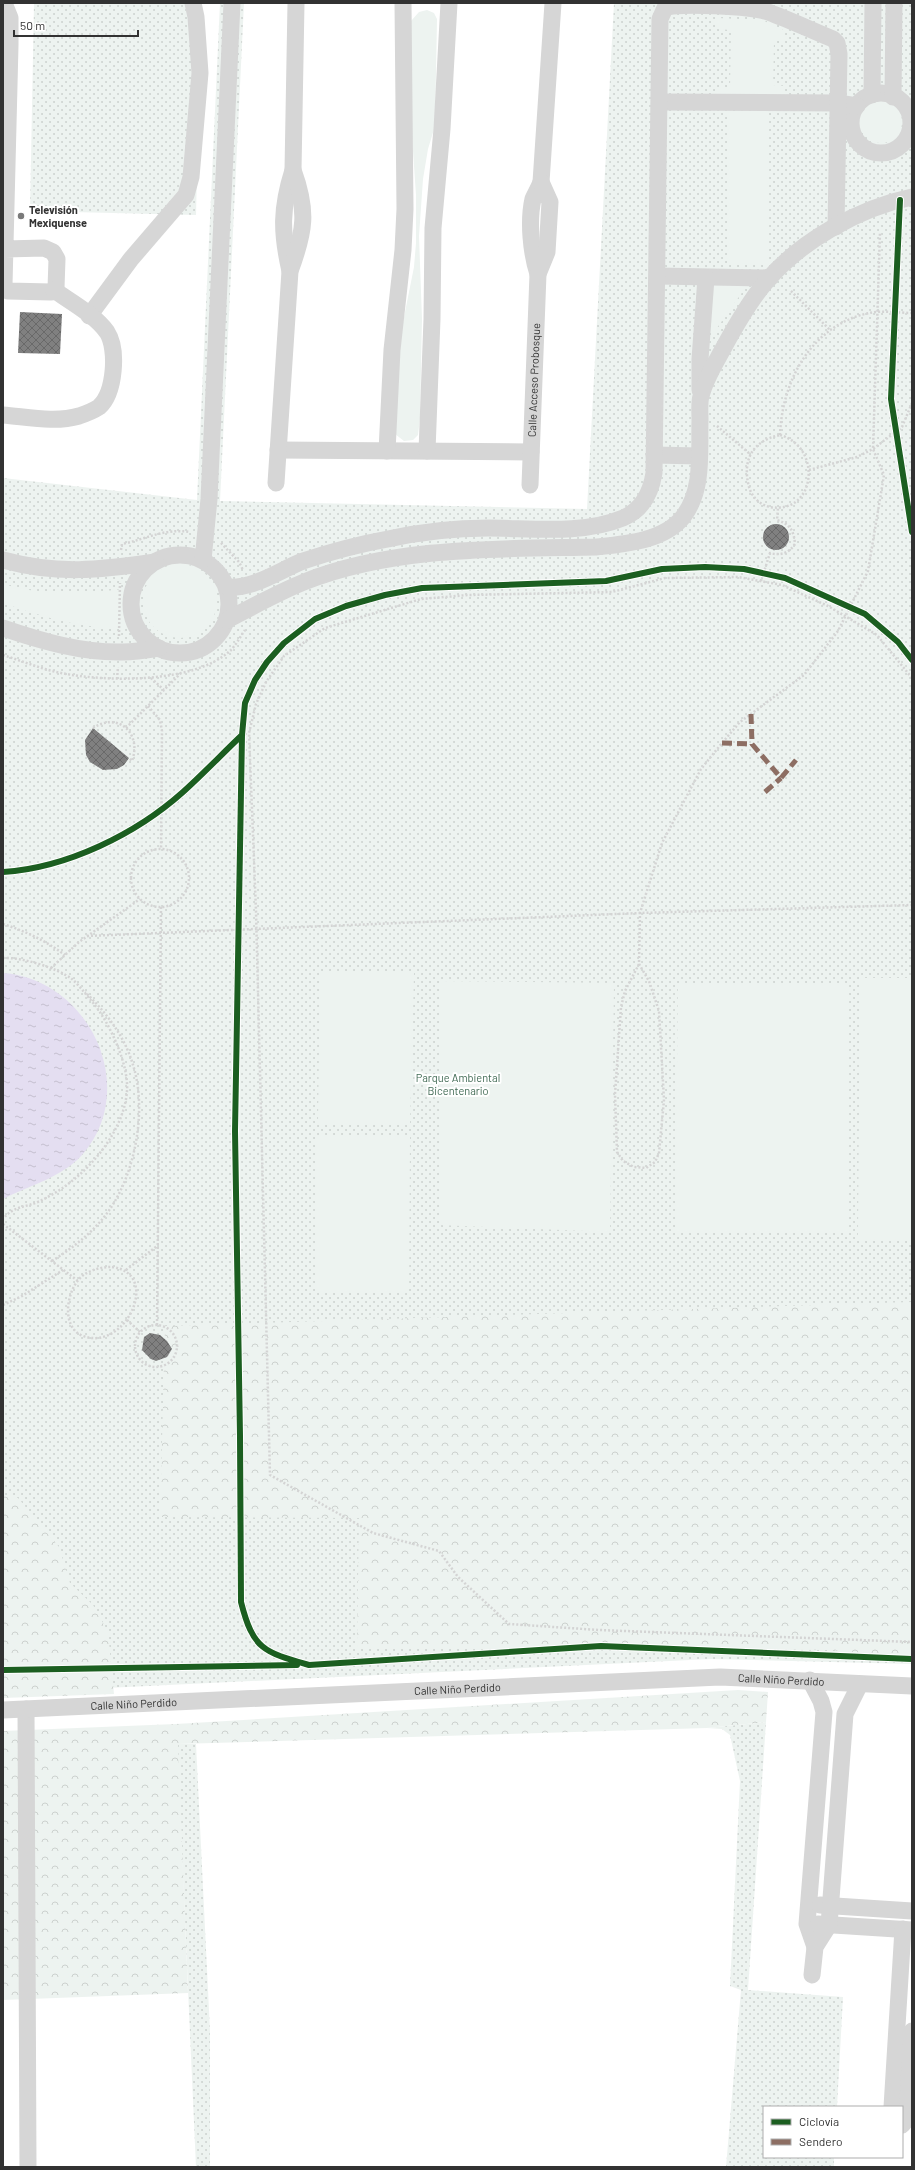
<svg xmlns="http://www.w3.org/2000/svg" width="915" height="2170" font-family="Barlow,sans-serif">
<defs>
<pattern id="grass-dots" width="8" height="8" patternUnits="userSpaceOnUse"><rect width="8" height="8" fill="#edf3f0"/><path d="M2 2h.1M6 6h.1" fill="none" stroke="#ccd1ce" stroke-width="1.8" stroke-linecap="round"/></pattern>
<pattern id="forest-crowns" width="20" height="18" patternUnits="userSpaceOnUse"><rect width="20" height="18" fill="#edf3f0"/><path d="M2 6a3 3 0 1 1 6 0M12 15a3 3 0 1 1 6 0" fill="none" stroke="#ccd1ce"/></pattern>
<pattern id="water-ripples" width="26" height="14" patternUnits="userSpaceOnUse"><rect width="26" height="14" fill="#e4def1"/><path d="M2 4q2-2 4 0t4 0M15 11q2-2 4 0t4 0" fill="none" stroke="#c4bfcf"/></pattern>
<pattern id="building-cross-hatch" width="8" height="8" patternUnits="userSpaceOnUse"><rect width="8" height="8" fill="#808080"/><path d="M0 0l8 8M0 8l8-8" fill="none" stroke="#696969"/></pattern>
</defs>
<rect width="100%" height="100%" fill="#fff"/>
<path fill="url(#grass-dots)" d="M34,3H201L196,215L30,211Z
M220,3H244L220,501L587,509L614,3H912V1664L711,1659L3,1693V478L197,500Z
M766,1722L748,1990L843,1997L837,2107H764V2157H834V2167H726L741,1990L730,1986L740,1781L730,1735L722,1729L707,1728Z
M177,1744H196L210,2031V2167H196Z"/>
<path fill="url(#forest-crowns)" d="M912,1302V1657L830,1650L357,1648L359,1518L160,1517L165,1326Z
M3,1496L18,1498L59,1547L70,1583L93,1605L108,1632L114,1694L3,1698Z
M738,1690L768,1692L766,1722L707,1728L178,1744L188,1993L3,2000V1731L176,1724Z"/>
<path fill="#edf3f0" d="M427,10L434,13L437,19L435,126L428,149L423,179L419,236L422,319L420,418L418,435L413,440L404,441L395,434L400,337L414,267L416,243V195L411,122V21L419,12Z
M717,18L762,20L784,30L786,40H774L773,85L785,86V94L782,96L717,94V88L730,89L731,30L717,29Z
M860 122a21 21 0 1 1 42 0a21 21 0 1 1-42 0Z
M729,111H768L767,264L727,263Z
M713,284H748L712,335Z
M143 601a37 37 0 1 1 74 0a37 37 0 1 1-74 0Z
M3,584C43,596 83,594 124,589C122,604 124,614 129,628C86,630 43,617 3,603Z
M320,972H414L410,1125L318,1124Z
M860,978H912V1240L858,1239Z
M439,981L614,983L610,1232L439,1225Z
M678,983L847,985L849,1232H675Z
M410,1136L409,1293L315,1292L316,1137Z"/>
<path fill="url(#water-ripples)" d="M3,973C89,979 141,1088 82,1155C61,1178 30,1185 3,1199Z"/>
<path fill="url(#building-cross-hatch)" d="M20,312L62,314L60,354L18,353Z
M763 537a13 13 0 1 1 26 0a13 13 0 1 1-26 0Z
M93,728L129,758L124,765L117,769L103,770L90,762L86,755L85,740Z
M150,1333L160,1335L167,1341L172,1349L167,1357L156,1361L151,1359L142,1350L144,1337Z"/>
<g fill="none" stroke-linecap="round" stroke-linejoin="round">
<path stroke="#d4d4d4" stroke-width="2.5" stroke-dasharray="2 2" stroke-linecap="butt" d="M791,291L830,330
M717,426L750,454
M780,435C823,447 816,515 770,507C760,505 752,497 749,487C742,460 752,441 780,435Z
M780,435C782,380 812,325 869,313C882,310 899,313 912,313
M809,470L857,457L873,449L902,427L912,403
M221,543L239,562L243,570
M121,550L122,544C147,539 164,528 190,532
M761,581L770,553C781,556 789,553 795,544C794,531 790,524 777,520L778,508
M119,636L120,583
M3,655C22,661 41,669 61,673C106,682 195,684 231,650C236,645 240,637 245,630
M151,678L164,690
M912,678L877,635L828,606L782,585L738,577L665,578L612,592L468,595L421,599L325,628L284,656L266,682L256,704L249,733L256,911L270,1475L373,1533L439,1551L458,1577L509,1624L599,1630L912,1642
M117,679L118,667
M148,706L160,720L162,731L161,848
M93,728C119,711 142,734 132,761L129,758
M126,728L181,673
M131 878a29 29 0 1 1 58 0a29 29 0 1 1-58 0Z
M912,866V877
M3,924C25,931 46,941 65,955
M87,936L640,913L912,905
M3,958C22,957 57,968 72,979C80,986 87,996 94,1004C110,1024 129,1065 127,1091C124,1129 94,1166 64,1187C57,1192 48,1197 40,1201C26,1208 14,1205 3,1219
M639,964L649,981L659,1011L664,1100L659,1153L655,1162L646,1168L634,1167L623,1161L617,1152L615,1094L621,1007L625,991L639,964L640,913L662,843L701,769L722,743L740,722L804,675L838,631L868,571L884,475L873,449L880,233
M51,968L79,942L140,899
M3,1224L78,1281
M52,1261C74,1247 95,1231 110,1209C136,1171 147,1108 133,1065C125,1037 106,1012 85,992
M112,1267C162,1273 126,1352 83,1336C59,1327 67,1285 85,1274C93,1269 103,1267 112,1267Z
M126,1270L157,1246
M3,1305L22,1296L63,1270
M127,1320L140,1332
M157,1325L161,907
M135 1346a21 21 0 1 1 42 0a21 21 0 1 1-42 0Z"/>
<g stroke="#d6d6d6" stroke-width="17">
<path d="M4,3L10,18V45L4,285L8,291L51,292L56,288L57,259L53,252L44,248L5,249"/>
<circle cx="881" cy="123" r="30"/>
<path d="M872,95L873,3"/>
<path d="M893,97L894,3"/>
<path d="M660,102L838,103L857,106"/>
<path d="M290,271C281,232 281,208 293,170L296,3"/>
<path d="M538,274C531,253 528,221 533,199C535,194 539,188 541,182L553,3"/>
<path d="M658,276L770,278"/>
<path d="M89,316L131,259L186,195L191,177L200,73L196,17L193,3"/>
<path d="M700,390V359L706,278"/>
<path d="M3,415C28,417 55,423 79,416C85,414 93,411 99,407C115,393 118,349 107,332C95,315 71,302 54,290"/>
<path d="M278,450L531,452"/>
<path d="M387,451L392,350L403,250L405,209L403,3"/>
<path d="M427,451L432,319L433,228L442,129L449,3"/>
<path d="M654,455L699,456"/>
<path d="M276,483L290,271C305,231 308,211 293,170"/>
<path id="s1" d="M530,485L538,274L547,252L550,202L541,182"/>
<circle cx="180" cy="604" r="49"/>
<path d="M3,560C58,575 100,570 155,562"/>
<path d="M203,560L209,499L232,3"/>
<path d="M227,587C254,589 278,571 303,561C330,552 360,544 388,539C420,532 455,528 488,528C531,528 582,535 623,518C642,510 651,492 654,473L660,19L665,8C676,2 754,7 768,12C790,20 811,30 833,39L837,43L839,54L836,227"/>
<path d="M227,620C252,607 277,593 304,582C394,546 501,549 596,547C625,544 664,541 683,517C704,490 699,452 700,420C700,413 699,403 701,396C705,379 716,362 724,347C736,325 749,302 765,283C800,241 859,208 912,197"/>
<path d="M3,628C41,641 82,653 123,652C135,652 147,650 159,648"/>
<path d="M810,1680L821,1701L824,1712L807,1924L815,1947"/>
<path d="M26,1709L28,2167"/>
<path id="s2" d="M3,1710L720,1677L912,1686"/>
<path d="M820,1905L912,1911"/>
<path d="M818,1924L912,1930"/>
<path d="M812,1975L815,1947L829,1925L845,1714L860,1684"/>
<path d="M892,2107L903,1929"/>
<path d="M902,2125L907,2119L912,2031"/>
</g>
<path stroke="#8d6e63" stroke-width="5" stroke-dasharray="10 5" stroke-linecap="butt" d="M751,714L752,744L781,778L796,760
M722,743L752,744
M765,792L781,778"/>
<defs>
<path id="cycleway" d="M900,200L891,399L912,532
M912,660L898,642L865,614L785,578L744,569L705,567L662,569L606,581L422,588L385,595L346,606L315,619L284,643L267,662L255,680L245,703L242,735L235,1131L240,1436L241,1602C253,1649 263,1652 309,1665L601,1646L912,1659
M3,872C67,868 136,834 183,792C203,774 222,754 242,735
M3,1670L297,1665"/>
</defs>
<use href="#cycleway" stroke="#fff" stroke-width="8"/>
<use href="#cycleway" stroke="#1b5e20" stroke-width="6"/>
</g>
<circle fill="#7a7a7a" stroke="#fff" stroke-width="1.5" cx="21" cy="216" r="4"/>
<g text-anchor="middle" stroke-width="4" stroke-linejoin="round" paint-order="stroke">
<g font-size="11" font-weight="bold" fill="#323232" stroke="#fff" text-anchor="start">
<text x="29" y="214">Televisión<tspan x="29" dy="13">Mexiquense</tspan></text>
</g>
<g font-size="11" fill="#323232" stroke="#fff">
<text dy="4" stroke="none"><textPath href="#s1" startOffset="105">Calle Acceso Probosque</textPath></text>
<text dy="4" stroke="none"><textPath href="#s2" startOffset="779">Calle Niño Perdido</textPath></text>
<text dy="4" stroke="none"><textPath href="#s2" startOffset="455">Calle Niño Perdido</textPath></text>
<text dy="4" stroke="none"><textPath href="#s2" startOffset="131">Calle Niño Perdido</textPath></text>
</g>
<g font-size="11" fill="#426b55" stroke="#fff">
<text x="458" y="1082">Parque Ambiental<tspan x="458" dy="13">Bicentenario</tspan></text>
</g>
</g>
<rect width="915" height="2170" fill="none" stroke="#323232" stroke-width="8"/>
<rect x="763" y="2106" width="140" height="52" fill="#ffffff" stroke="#adadad"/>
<rect x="771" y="2119" width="20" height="6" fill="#1b5e20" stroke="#adadad"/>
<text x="799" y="2126" font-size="12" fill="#323232">Ciclovía</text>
<rect x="771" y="2139" width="20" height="6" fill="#8d6e63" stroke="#adadad"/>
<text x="799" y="2146" font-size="12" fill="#323232">Sendero</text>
<path d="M14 30v6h124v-6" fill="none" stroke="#323232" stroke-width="2"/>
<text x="20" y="30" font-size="12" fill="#323232" stroke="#ffffff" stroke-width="3" paint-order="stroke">50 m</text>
</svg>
